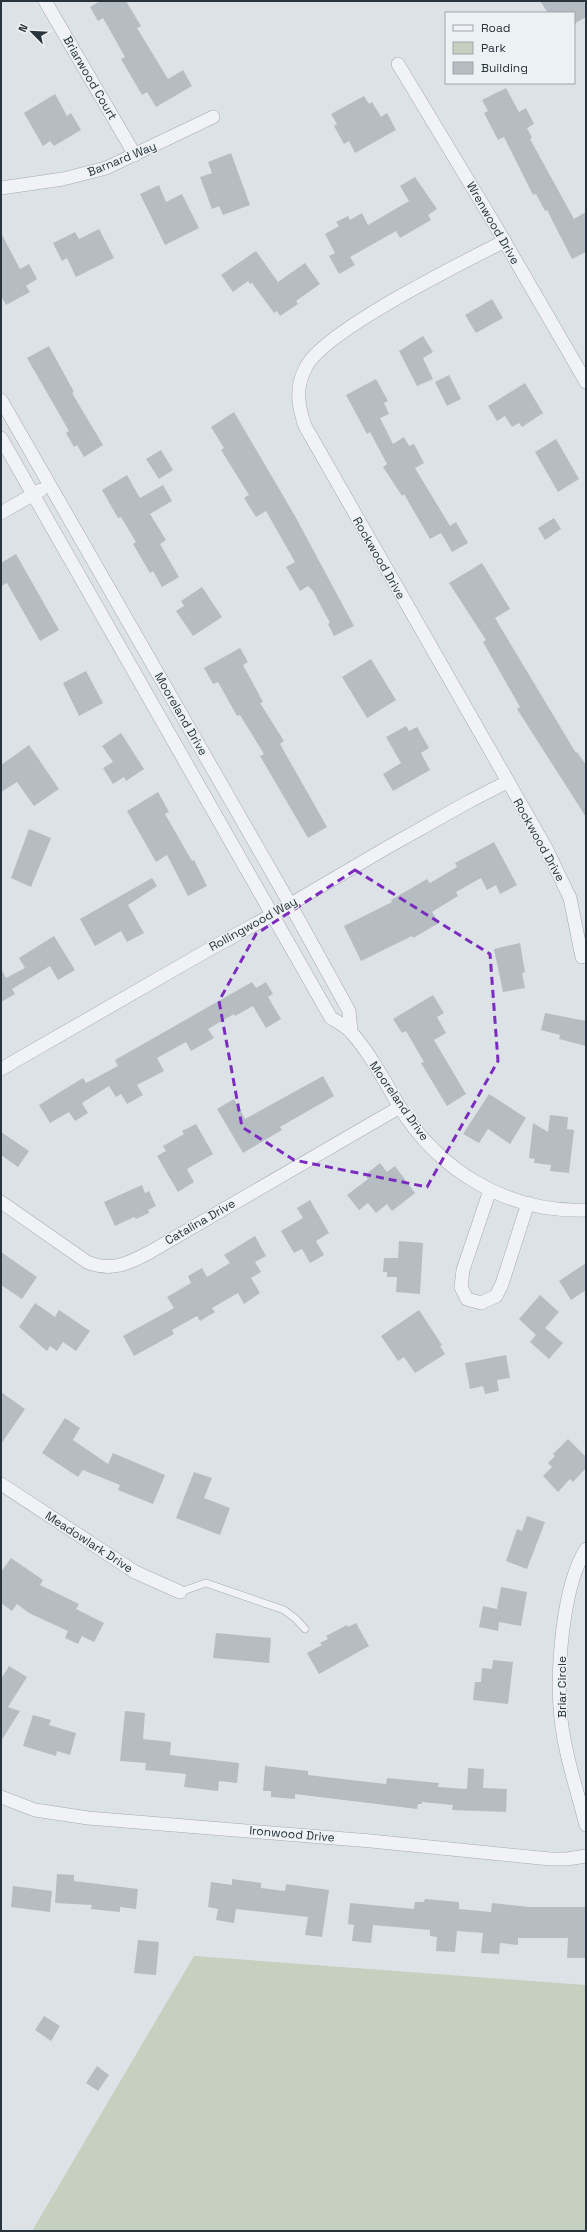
<svg xmlns="http://www.w3.org/2000/svg" width="587" height="2232" font-family="'Space Grotesk',sans-serif">
<rect width="100%" height="100%" fill="#dde2e6"/>
<path fill="#c6d0bf" d="M194,1956L586,1985V2231H32Z"/>
<path fill="#b5bdc3" d="M100,1H126L141,26L137,28L168,79L183,70L192,86L156,107L147,92L142,95L121,59L125,57L103,18L98,21L90,7Z
M540,1H583L586,5V17L574,24V13H548Z
M506,88L519,112L526,108L534,124L527,128L532,138L530,139L574,219L586,212V252L572,259L547,210L545,211L536,194L533,195L504,137L498,140L484,113L488,111L482,100Z
M55,94L67,116L71,113L81,130L54,146L50,141L43,146L24,113Z
M364,96L369,104L372,102L381,117L387,113L396,130L355,153L349,141L344,144L334,126L337,124L331,114Z
M231,153L250,205L223,215L219,206L212,209L200,177L212,173L208,162Z
M415,177L437,209L428,215L431,220L400,238L396,231L350,257L355,265L339,274L329,256L335,253L325,234L339,226L336,222L348,216L350,220L362,213L368,225L409,201L400,186Z
M159,185L166,202L182,194L199,228L165,245L140,194Z
M99,229L114,258L76,277L67,258L62,261L53,243L75,232L79,239Z
M1,233L20,269L29,264L37,279L26,286L30,292L6,305L1,296Z
M256,251L278,282L305,263L320,284L296,301L298,304L280,316L277,311L274,313L252,283L250,284L248,281L233,292L221,275Z
M492,299L503,318L476,333L465,315Z
M423,336L433,352L423,358L433,379L417,386L399,351Z
M49,346L74,392L72,393L103,445L84,457L77,445L74,447L66,433L69,431L27,358Z
M449,375L461,399L447,406L435,382Z
M376,379L388,401L384,403L389,414L380,418L393,444L404,437L409,446L414,444L424,463L415,468L450,526L456,522L468,543L452,552L441,533L430,539L404,494L402,496L383,467L387,464L370,432L367,434L346,395Z
M525,383L543,413L522,427L519,423L512,427L505,416L497,421L488,406Z
M234,412L295,516L354,626L334,636L328,624L330,623L313,591L308,586L300,591L286,567L295,562L266,511L256,517L244,498L249,495L221,450L224,448L211,427Z
M556,439L579,479L558,492L535,452Z
M161,450L173,470L159,479L146,459Z
M127,475L140,498L163,485L172,501L150,514L166,540L160,544L179,577L162,587L153,571L150,573L133,544L136,542L121,517L118,518L102,490Z
M554,518L561,529L545,540L538,528Z
M16,554L59,630L40,641L7,583L1,586V563Z
M482,563L510,609L495,618L576,753L577,752L586,765V817L517,709L520,707L483,642L486,640L449,583Z
M202,587L222,617L193,636L176,611L184,606L181,601Z
M240,648L248,662L243,665L263,702L260,703L284,741L280,744L327,827L308,838L260,756L264,754L240,715L237,716L218,682L213,684L204,668Z
M371,659L396,700L367,718L342,677Z
M86,671L103,703L79,716L63,683Z
M406,726L409,731L417,727L429,748L421,753L430,770L393,791L383,774L401,763L386,737Z
M121,733L144,769L126,781L124,777L113,784L103,768L113,762L102,746Z
M29,745L59,789L34,806L17,782L1,792V765Z
M158,792L169,812L165,814L192,861L194,860L207,886L188,896L167,855L156,862L127,811Z
M29,829L51,838L31,887L11,878Z
M494,842L517,885L500,894L496,885L487,890L481,878L456,892L458,896L432,912L439,923L413,938L412,936L361,961L344,926L392,902L391,900L427,879L430,883L457,867L455,863Z
M152,878L157,886L128,905L144,933L127,942L121,931L95,946L80,919Z
M54,936L75,970L58,980L50,966L12,989L15,994L1,1002V969L6,978L25,968L19,958Z
M520,943L525,972L522,973L525,988L503,992L494,949Z
M252,982L256,988L266,982L273,994L268,997L281,1019L266,1028L253,1006L235,1016L234,1014L208,1029L214,1038L191,1051L186,1042L157,1058L164,1071L137,1085L143,1095L127,1104L121,1094L116,1097L109,1086L82,1103L88,1113L75,1121L69,1112L50,1123L39,1105L83,1078L86,1083L118,1066L115,1060Z
M433,995L444,1013L437,1017L446,1033L434,1040L466,1094L447,1106L421,1063L424,1062L406,1031L402,1033L393,1019Z
M545,1013L586,1021V1046L559,1039L560,1035L541,1030Z
M323,1076L334,1096L280,1127L282,1130L243,1153L217,1109L234,1099L245,1119Z
M489,1094L526,1118L510,1144L488,1129L479,1143L463,1134Z
M550,1115L568,1117L567,1129L574,1130L569,1173L550,1171L551,1165L534,1163L535,1159L529,1158L533,1123L548,1132Z
M196,1124L213,1154L187,1169L194,1182L178,1192L157,1156L166,1151L163,1146L184,1134L182,1131Z
M1,1132L29,1151L18,1167L1,1155Z
M380,1163L387,1172L395,1166L415,1193L392,1211L387,1204L376,1213L368,1203L359,1210L347,1195L368,1179L365,1175Z
M142,1185L145,1193L149,1191L156,1206L148,1210L149,1213L136,1219L134,1217L115,1226L104,1202Z
M310,1200L329,1233L316,1241L324,1255L310,1263L302,1249L294,1253L281,1231L303,1218L297,1208Z
M255,1236L266,1256L255,1262L261,1272L251,1278L260,1293L244,1304L238,1293L212,1308L215,1312L200,1321L197,1316L172,1330L174,1334L134,1356L123,1336L174,1308L167,1297L191,1283L188,1276L202,1268L207,1277L230,1263L224,1255Z
M399,1241L423,1243L420,1294L396,1292L397,1277H387V1272H383L384,1258H398Z
M1,1252L37,1277L22,1299L1,1285Z
M586,1263V1290L571,1300L559,1281Z
M540,1295L559,1312L545,1328L563,1343L549,1359L530,1342L536,1335L519,1319Z
M35,1303L55,1317L59,1310L90,1331L76,1351L63,1342L57,1351L50,1346L47,1351L19,1327Z
M419,1310L442,1345L440,1346L445,1354L415,1373L404,1357L398,1361L381,1336Z
M506,1355L510,1378L497,1380L499,1391L485,1394L483,1386L470,1389L465,1363Z
M1,1392L25,1409L1,1444Z
M65,1418L80,1428L73,1440L108,1464L113,1453L165,1475L153,1504L118,1490L120,1485L83,1470L78,1477L42,1453Z
M568,1439L586,1457V1468L573,1482L570,1479L558,1492L543,1476L552,1467L548,1463L555,1456L553,1454Z
M194,1472L212,1478L204,1498L230,1508L220,1535L176,1518Z
M527,1516L545,1522L527,1569L506,1561L517,1529L522,1531Z
M11,1558L43,1580L40,1585L79,1604L76,1609L104,1623L94,1642L82,1636L78,1644L65,1638L68,1631L29,1613L17,1604L12,1611L1,1603V1572Z
M501,1587L527,1592L521,1626L499,1622L498,1631L479,1627L483,1606L497,1609Z
M356,1623L369,1646L319,1674L307,1653L322,1645L320,1643L328,1639L326,1636L347,1625L348,1627Z
M216,1633L271,1638L269,1663L213,1658Z
M493,1660L513,1662L508,1704L473,1700L475,1682H481L482,1668L492,1669Z
M9,1666L27,1677L8,1707L20,1711L1,1741V1679Z
M125,1711L145,1713L143,1739L171,1742L170,1755L239,1763L237,1783L219,1781L218,1791L184,1787L186,1774L145,1770L146,1763L120,1761Z
M33,1715L51,1720L49,1725L76,1733L70,1755L57,1751L56,1756L23,1746Z
M265,1766L308,1771V1775L386,1784L387,1778L439,1783L438,1787L467,1789L468,1768L484,1769L483,1788L507,1789L506,1812L452,1810L453,1805L422,1802V1804H418L417,1809L295,1794V1799L271,1797V1791H263Z
M57,1874L74,1875V1881L138,1889L136,1909L120,1907V1912L91,1909L92,1905L55,1903Z
M232,1879L261,1883V1888L285,1891L286,1884L329,1890L322,1937L305,1935L308,1917L236,1909L234,1923L216,1920L218,1909L208,1907L211,1882L232,1885Z
M13,1886L52,1891L50,1912L11,1907Z
M425,1899L459,1902V1909L491,1912L492,1903L529,1907H586V1958H567L568,1938H518V1945L500,1943L499,1954L481,1953L483,1933L457,1931L455,1952L436,1951L437,1937L430,1936V1930L373,1925L371,1943L352,1941L354,1925L348,1924L350,1903L414,1909L415,1902H424Z
M138,1940L159,1942L156,1975L134,1973Z
M44,2016L60,2026L51,2041L35,2030Z
M97,2066L109,2075L98,2091L86,2083Z"/>
<g fill="none" stroke-linecap="round" stroke-linejoin="round">
<defs>
<path id="lane" d="M180,1592L206,1583L284,1610L296,1619L305,1629"/>
<path id="street" d="M45,1L135,155
M398,64L495,225L586,382
M1,188L63,179L106,168L213,117
M505,241C463,262 324,331 306,367C295,387 298,406 305,426L546,848L570,898L582,957
M1,400L290,904L349,1011L351,1031
M1,438L331,1018C338,1022 346,1026 351,1032C369,1052 386,1083 399,1106C439,1171 508,1213 586,1210
M1,513L41,490
M1,1069L208,950L272,915L388,847L470,801L507,782
M490,1190L463,1270L461,1287L467,1299L481,1303L496,1296L502,1284L528,1203
M1,1202L87,1262C111,1272 128,1264 150,1252L400,1107
M1,1484L135,1572L180,1592
M586,1549C562,1587 556,1674 561,1719C565,1755 577,1790 586,1825
M1,1797L35,1810L88,1818L371,1841L550,1859H567L586,1856"/>
</defs>
<use href="#lane" stroke="#a3aab0" stroke-width="8"/>
<use href="#street" stroke="#a3aab0" stroke-width="14"/>
<use href="#lane" stroke="#f0f2f5" stroke-width="7"/>
<use href="#street" stroke="#f0f2f5" stroke-width="13"/>
</g>
<path fill="none" stroke="#7b2cbf" stroke-width="3" stroke-dasharray="8 5" stroke-linejoin="round" d="M355,870L490,954L498,1061L427,1187L294,1160L242,1127L219,1001L256,934Z"/>
<g text-anchor="middle" stroke-width="3" stroke-linejoin="round" paint-order="stroke">
<g font-size="12" fill="#28333c" stroke="#ecf1f4">
<text transform="translate(90 78) rotate(60)" y="4">Briarwood Court</text>
<text transform="translate(122 159) rotate(-22)" y="4">Barnard Way</text>
<text transform="translate(493 223) rotate(60)" y="4">Wrenwood Drive</text>
<text transform="translate(379 558) rotate(60)" y="4">Rockwood Drive</text>
<text transform="translate(181 714) rotate(60)" y="4">Mooreland Drive</text>
<text transform="translate(539 840) rotate(61)" y="4">Rockwood Drive</text>
<text transform="translate(253 924) rotate(-29)" y="4">Rollingwood Way</text>
<text transform="translate(399 1101) rotate(55)" y="4">Mooreland Drive</text>
<text transform="translate(200 1222) rotate(-30)" y="4">Catalina Drive</text>
<text transform="translate(89 1542) rotate(33)" y="4">Meadowlark Drive</text>
<text transform="translate(562 1687) rotate(-90)" y="4">Briar Circle</text>
<text transform="translate(292 1834) rotate(5)" y="4">Ironwood Drive</text>
</g>
</g>
<rect width="587" height="2232" fill="none" stroke="#28333c" stroke-width="4"/>
<rect x="445" y="12" width="130" height="72" fill="#ecf1f4" stroke="#9ea5aa"/>
<rect x="453" y="25" width="20" height="6" fill="#f0f2f5" stroke="#9ea5aa"/>
<text x="481" y="32" font-size="12" fill="#28333c">Road</text>
<rect x="453" y="42" width="20" height="12" fill="#c6d0bf" stroke="#9ea5aa"/>
<text x="481" y="52" font-size="12" fill="#28333c">Park</text>
<rect x="453" y="62" width="20" height="12" fill="#b5bdc3" stroke="#9ea5aa"/>
<text x="481" y="72" font-size="12" fill="#28333c">Building</text>
<g transform="translate(32 32) rotate(294)" stroke="#ecf1f4" stroke-width="3" paint-order="stroke">
<path d="M0-3L7 15L0 10L-7 15Z" fill="#28333c"/>
<text y="-6" font-size="11" font-weight="bold" text-anchor="middle" fill="#28333c">N</text>
</g>
</svg>
